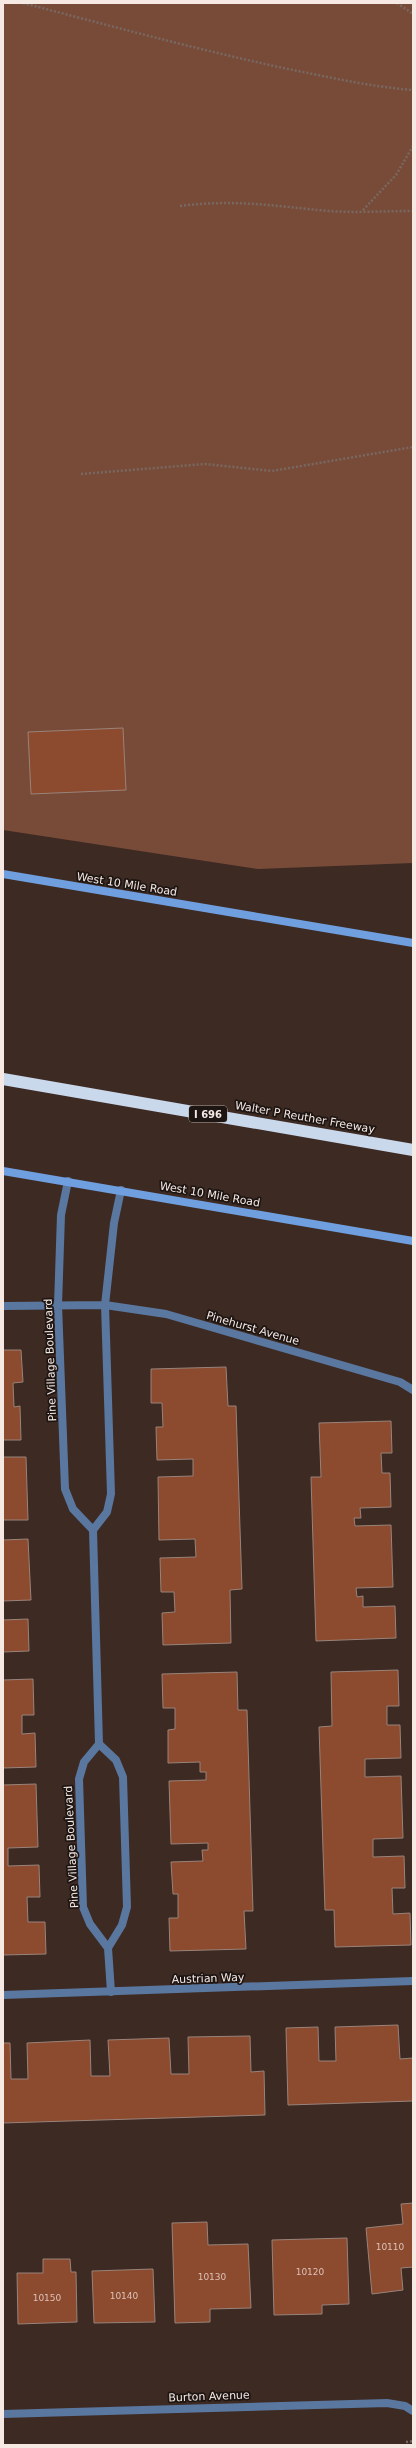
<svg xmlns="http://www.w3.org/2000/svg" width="416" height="2448" font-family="'DejaVu Sans',sans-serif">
<rect width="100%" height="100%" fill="#3d2a23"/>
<path fill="#784b39" d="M3,3H413V863L258,869L3,830Z"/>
<path fill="#8c4a2e" stroke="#99837a" d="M123,728L126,790L31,794L28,732Z
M3,1350H21L23,1382L13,1383L14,1407L20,1406L21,1440H3Z
M226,1367L228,1406H236L242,1589L230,1590L231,1643L163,1645L162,1613L175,1612L174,1592H161L160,1558L196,1557L195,1539L159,1540L158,1477L193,1476V1459L157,1460L156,1427H163L162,1403H151V1369Z
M391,1421L392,1453H381L382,1473H390L391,1507L360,1508L361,1518H354L355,1526L391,1525L393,1587L356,1588L357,1597L363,1596V1607L395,1606L396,1638L316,1641L311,1477H321L319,1423Z
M3,1457H26L28,1520H3Z
M28,1539L31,1600L3,1601V1540Z
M28,1619L29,1651L3,1652V1620Z
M398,1670L399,1706H387V1725H400L401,1758L365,1759V1777L401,1776L403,1838L373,1839V1857L404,1856L405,1888H392L393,1914L410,1913L411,1945L335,1947L334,1910H325L319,1727L332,1726L331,1672Z
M237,1672L238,1710H247L253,1911H244L246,1949L170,1951L169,1918H178V1894H173L171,1862L203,1861L202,1850H208V1843L171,1844L169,1781L206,1780V1772H200V1762L168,1763V1730L175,1729V1708H163L162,1674Z
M33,1679L34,1715H22V1734L35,1733L36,1767L3,1768V1680Z
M36,1784L38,1847L8,1848V1866L39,1865L40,1897H27L28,1922H45L46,1954L3,1955V1785Z
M398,2025L400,2059L413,2058V2101L288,2105L286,2028L318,2027L319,2061H336L335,2027Z
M250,2036L251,2072L264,2071L265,2115L3,2123V2043H10L11,2079H28L27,2043L90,2040L91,2076H110L108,2040L169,2038L171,2074H189L188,2037Z
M413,2203V2267L401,2268L403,2290L372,2294L366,2228L403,2224L401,2204Z
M207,2222L208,2245L248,2244L251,2308L210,2309V2322L175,2323L172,2223Z
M347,2238L349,2304L322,2305V2314L274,2315L272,2240Z
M43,2259H70L71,2272H76L77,2322L18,2324L17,2273H43Z
M153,2269L155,2322L94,2323L92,2271Z"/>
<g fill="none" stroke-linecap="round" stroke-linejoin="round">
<path stroke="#796861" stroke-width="2.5" stroke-dasharray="2 2" stroke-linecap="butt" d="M23,3C111,26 199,50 288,69C329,77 371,87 413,90
M397,3L413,14
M180,206C234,199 275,206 328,211C356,213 385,211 413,211
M363,210L396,175L413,146
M81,474L205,464L272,471L413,447
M406,2442L413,2441"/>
<path stroke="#5a779f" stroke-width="8" d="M68,1181L61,1215L58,1305L65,1489L73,1509L93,1530
M3,1306L105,1305L166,1314L400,1382L413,1390
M99,1744L116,1760L123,1777L127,1907L122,1925L108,1948
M111,1992L108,1948L90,1924L83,1907L79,1779L84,1762L99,1744L93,1530L107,1512L111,1494L105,1305L114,1223L121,1190
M3,1995L413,1981
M3,2414L387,2403L405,2406L413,2411"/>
<path stroke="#709fdf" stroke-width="8" d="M3,874L413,943
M3,1171L413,1241"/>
<path stroke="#cad8ec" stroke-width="12" d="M3,1079L413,1150"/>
</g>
<g text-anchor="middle" stroke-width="3.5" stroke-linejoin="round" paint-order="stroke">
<g font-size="9" fill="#dcc1b6">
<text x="390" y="2250">10110</text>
<text x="310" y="2275">10120</text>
<text x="212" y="2280">10130</text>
<text x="124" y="2299">10140</text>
<text x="47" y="2301">10150</text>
</g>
<rect fill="#1d1512" stroke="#b5a9a5" stroke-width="1" x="189" y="1106" width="38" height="16" rx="3"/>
<g font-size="10" font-weight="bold" fill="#f6e9e4">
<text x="208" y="1118">I 696</text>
</g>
<g font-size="11" fill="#f6e9e4" stroke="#1d1512">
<text transform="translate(127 884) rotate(9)" y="4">West 10 Mile Road</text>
<text transform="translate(305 1117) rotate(10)" y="4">Walter P Reuther Freeway</text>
<text transform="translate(210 1194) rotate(10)" y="4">West 10 Mile Road</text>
<text transform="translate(253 1328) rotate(16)" y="4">Pinehurst Avenue</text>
<text transform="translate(50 1360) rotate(-92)" y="4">Pine Village Boulevard</text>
<text transform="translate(71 1847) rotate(-93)" y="4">Pine Village Boulevard</text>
<text transform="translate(208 1978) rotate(-2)" y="4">Austrian Way</text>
<text transform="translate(209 2396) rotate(-2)" y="4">Burton Avenue</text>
</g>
</g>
<rect width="416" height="2448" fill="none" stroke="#f6e9e4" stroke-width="8"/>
</svg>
